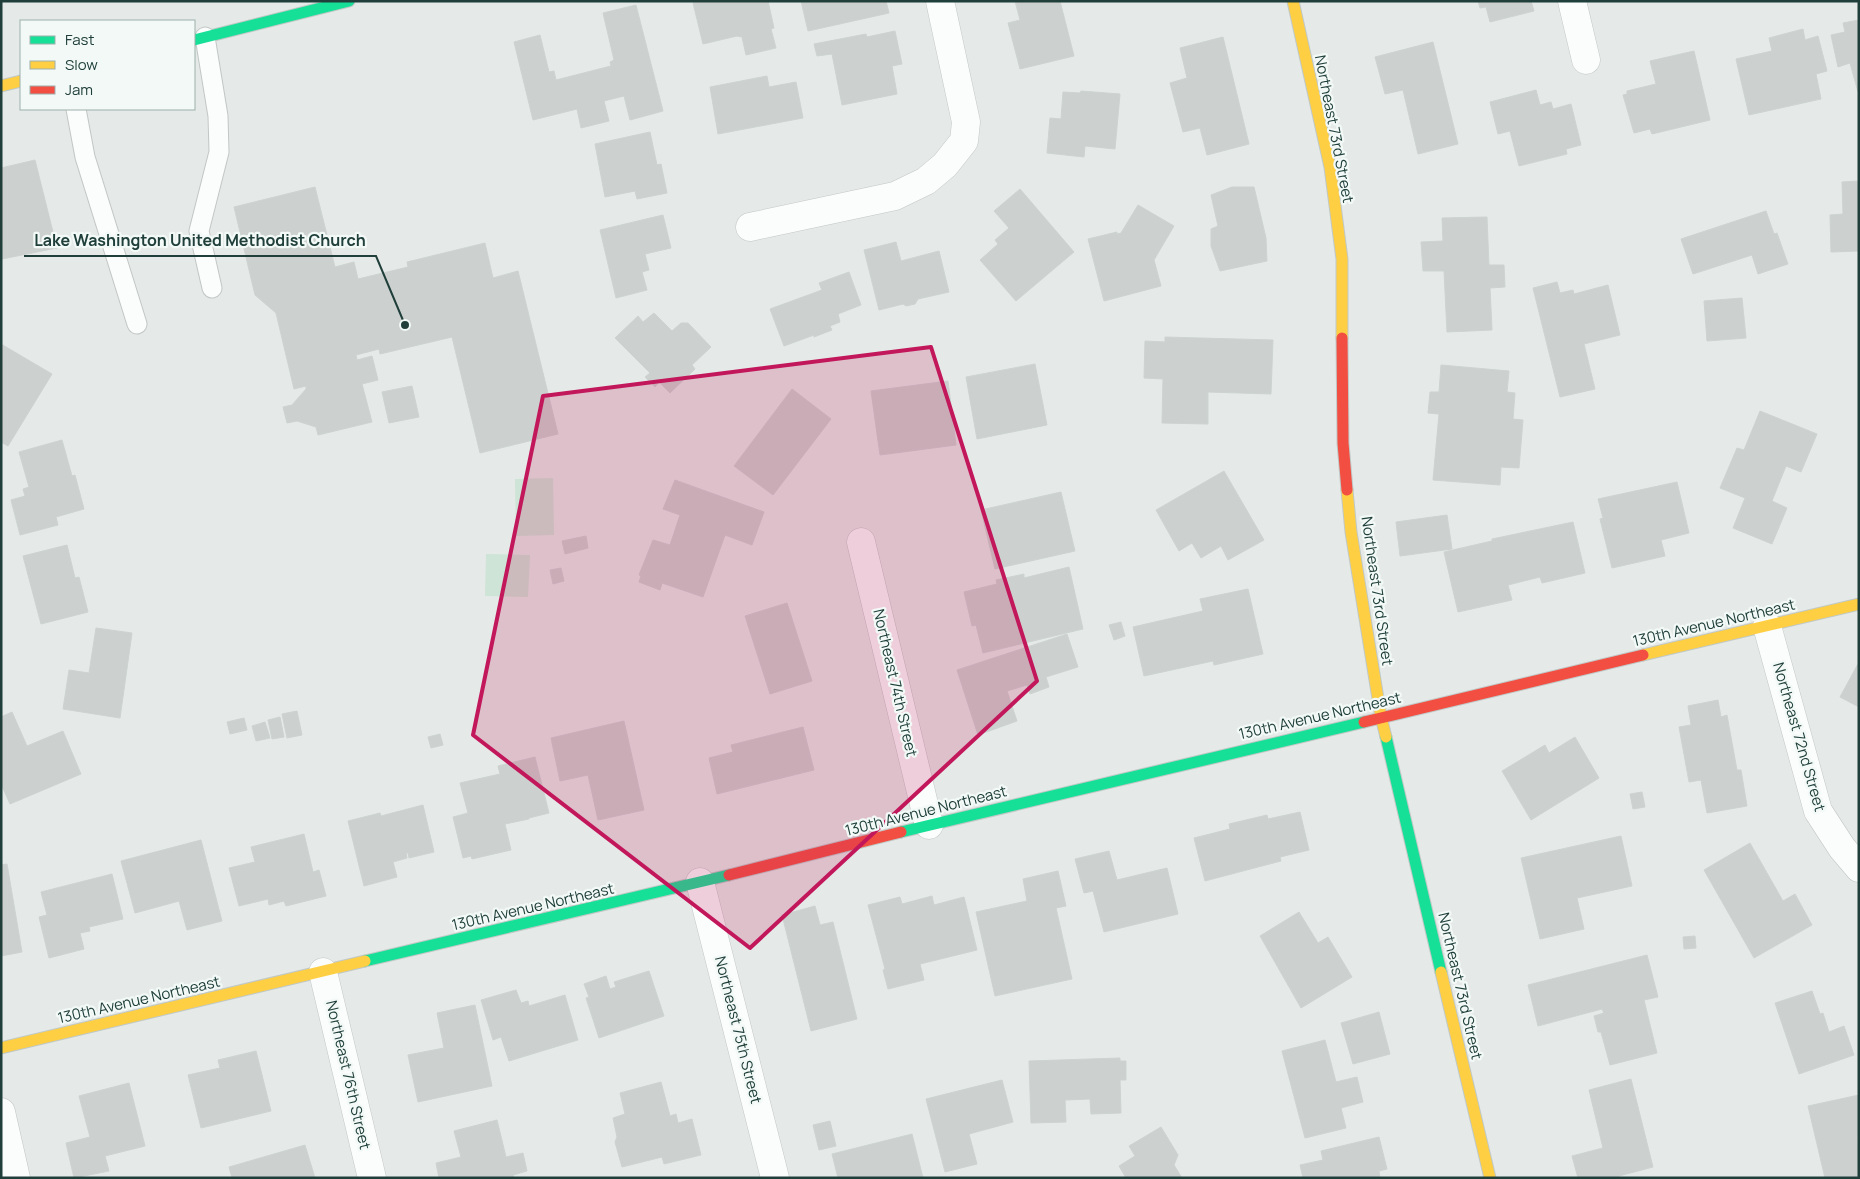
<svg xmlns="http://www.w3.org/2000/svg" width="1860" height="1179" font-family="Manrope,sans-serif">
<rect width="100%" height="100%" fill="#e5eae8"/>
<path fill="#cde4d6" d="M553,478L554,535L516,536L515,479Z
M486,554L530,555L528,597L485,596Z"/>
<path fill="#ccd1cf" stroke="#cdd3d1" d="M701,1H768L774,28L771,29L776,48L746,55L742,37L737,36L703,44L693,3Z
M801,1H886L889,13L808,31Z
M1015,1H1060L1074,56L1020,69L1008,23L1020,20Z
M1478,1H1531L1534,11L1490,22L1486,7L1480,8Z
M636,5L663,111L630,120L624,96L604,101L609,121L581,128L577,109L533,120L514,42L540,35L549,72L554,71L556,80L611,66L610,62L614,60L603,13Z
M1859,20V92H1858L1850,63L1838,67L1831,35L1845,32L1843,23Z
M1803,29L1805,40L1818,36L1827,71L1816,74L1821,99L1749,115L1736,59L1772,51L1769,38Z
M895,31L902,64L892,66L897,94L842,105L832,54L817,56L814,44L866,34L867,37Z
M1223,37L1249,144L1207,155L1200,128L1183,132L1170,83L1187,78L1180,48Z
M1433,42L1458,144L1418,154L1403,90L1385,94L1375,57Z
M1694,51L1710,120L1652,134L1650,129L1634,133L1623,95L1627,94V91L1656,84L1650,61Z
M767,76L769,87L796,82L803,118L718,134L710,87Z
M1536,90L1540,105L1551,102L1553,109L1571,104L1581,145L1566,149L1567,154L1519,166L1510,131L1498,134L1490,102Z
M1081,91L1120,94L1115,149L1085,146L1084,157L1047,153L1050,118L1061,119L1063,92L1080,93Z
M650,132L657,165L661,164L667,193L637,199L635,191L605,197L595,144Z
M35,160L57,248L2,259L1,168Z
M1859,181V251L1831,252L1830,215L1843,214L1842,182Z
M315,187L335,267L354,262L358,279L408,267L407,262L485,243L493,278L518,271L558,434L480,453L452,337L380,354L379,349L356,355L357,360L372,356L378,380L362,384L372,422L318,435L316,427L297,421L287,423L283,407L292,405L306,389V386L294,389L276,313L255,295L234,207Z
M1232,187H1254L1266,238L1267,261L1220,271L1211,246V229L1218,226L1211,195Z
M1020,189L1074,252L1016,301L980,260L998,244L995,240L1009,228L994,211Z
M1138,205L1174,226L1154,260L1161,286L1104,301L1088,239L1117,232V234L1121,233Z
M1766,211L1774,234L1777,233L1788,264L1758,274L1752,255L1693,274L1681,239Z
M663,215L671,248L645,254L649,270L642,272L647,290L616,298L600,230Z
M1487,217L1489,265H1504L1505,287L1490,288L1492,330L1447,332L1444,271H1423L1421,242L1443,241L1442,218Z
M896,242L901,261L939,251L949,292L918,299L915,304L906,306L903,304L879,310L864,250Z
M849,272L861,305L838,314L840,322L830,326L832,330L814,337V335L784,346L770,309L822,290L819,283Z
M1557,282L1560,293L1573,290L1574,294L1608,285L1620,335L1584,344L1595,389L1560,397L1533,288Z
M1742,298L1746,338L1707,341L1704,301Z
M654,313L672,331L681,323H688L711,347L692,365L695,369L670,393L659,382L655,387L645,377L650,373L615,338L638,316L643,322Z
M1165,337L1273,340L1271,394L1208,392V424L1162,423L1163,379L1144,378L1145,341L1165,342Z
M1,344L52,374L8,446L1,442Z
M1035,364L1047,425L977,439L966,377Z
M1441,365L1509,371L1507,392L1515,393L1513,419L1523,420L1519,468L1501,467L1500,485L1433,480L1439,414L1428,413L1430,392H1439Z
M948,381L956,445L880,455L871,391Z
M412,386L419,417L389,423L382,392Z
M792,389L831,419L773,495L734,466Z
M1760,411L1817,434L1801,472L1786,466L1772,501L1787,508L1772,544L1733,528L1745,498L1720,488L1737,448L1744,450Z
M62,440L72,476L75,475L84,509L56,517L58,525L20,535L11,500L25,496L23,489L29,487L19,452Z
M1224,471L1264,540L1228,560L1221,546L1201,558L1192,543L1179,551L1156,510Z
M675,480L764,512L752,545L725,535L703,597L662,583L660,590L639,582L641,576L639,575L653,540L670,545L680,515L663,509Z
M1677,482L1689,533L1661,540L1665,556L1612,568L1600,519L1603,518L1598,499Z
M1061,492L1075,551L995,569L981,510Z
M1447,515L1452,549L1400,556L1396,522Z
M1573,522L1585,573L1542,583L1540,577L1508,585L1512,600L1458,612L1444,552L1492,541V539Z
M586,536L588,548L565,554L562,541Z
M67,545L75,578L79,577L88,612L41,624L23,556Z
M1069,567L1083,629L983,653L976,625L972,626L964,592L997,584L996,580L1024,574V578Z
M561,568L564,581L553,584L550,570Z
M1248,589L1263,654L1214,665L1213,661L1144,676L1133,627L1203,611L1200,599Z
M787,603L812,681L770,694L745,616Z
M1121,622L1125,636L1114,640L1109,625Z
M96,628L132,633L120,718L63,709L69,670L89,673Z
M1067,634L1078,667L1046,677L1049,687L1030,694L1027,685L1007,691L1017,721L978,735L957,670Z
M1859,662V707L1840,697Z
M1718,700L1721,717L1727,715L1737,770H1741L1747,806L1707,813L1701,780L1689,782L1679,727L1691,725L1688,706Z
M297,711L302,735L287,738L282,714Z
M12,712L27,746L63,731L81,774L10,804L1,784V717Z
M280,717L284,737L272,739L268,720Z
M244,718L247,730L230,734L227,722Z
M624,721L644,810L598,820L588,775L560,781L551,738Z
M265,722L270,738L256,741L252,726Z
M803,727L814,770L717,794L709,758L733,752L731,745Z
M440,734L443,745L431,748L428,737Z
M1575,737L1599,778L1531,820L1502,771L1545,745L1549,753Z
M535,757L549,813L529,818V819L505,824L511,850L472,859L471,856L463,858L453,817L468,813L460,783L500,774L498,766Z
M1642,792L1645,807L1633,809L1630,794Z
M423,805L434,852L409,858L408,853H406L407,858L393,862L397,877L364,886L348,821L380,813L381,816Z
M1300,812L1309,850L1280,857L1281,861L1205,881L1194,838L1230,829L1229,824L1267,815L1268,819Z
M304,834L313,872L319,870L326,896L286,906L284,901L269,905L268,899L239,906L229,868L255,862L251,847Z
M1621,836L1632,886L1577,898L1584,929L1540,939L1521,858Z
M201,840L222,921L187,930L179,901L135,913L121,861Z
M1750,843L1783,901L1795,894L1812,925L1754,958L1704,870Z
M1109,851L1117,880L1167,868L1178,914L1104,932L1093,891L1084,893L1075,859Z
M7,864L22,952L1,956V865Z
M1058,871L1066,906L1056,908L1072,979L995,996L976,912L1027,901L1023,879Z
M112,874L123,919L89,927L90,931L80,933L84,949L49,958L39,917L47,915L41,892Z
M932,896L934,905L964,897L977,950L920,964L924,980L888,989L883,970L885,969L868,905L900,897L902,904Z
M815,906L820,925L833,922L857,1019L811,1031L782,915Z
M1299,912L1318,943L1328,937L1352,977L1301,1008L1260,936Z
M1695,936L1696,948L1684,949L1683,937Z
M1647,955L1658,997L1644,1000L1657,1053L1610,1065L1601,1032H1598L1594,1016L1604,1013L1602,1009L1538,1026L1528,985Z
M649,971L664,1016L599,1038L586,998L589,997L584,984L606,976L610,989L616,987L614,982Z
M516,990L521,1003L528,1001L529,1006L565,995L578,1040L509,1061L501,1037L493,1040L481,1000Z
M1812,991L1820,1014L1823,1013L1829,1032L1844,1026L1854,1055L1799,1074L1775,1003Z
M475,1005L492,1086L418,1102L408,1055L444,1048L437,1013Z
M1379,1012L1390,1054L1353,1064L1341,1023Z
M1325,1040L1336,1082L1357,1077L1363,1102L1341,1108L1346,1128L1305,1138L1282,1051Z
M256,1051L271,1111L201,1128L188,1075L220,1068L218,1060Z
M1120,1058V1061H1126V1080H1120L1121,1113L1091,1114L1090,1099L1065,1100L1066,1122L1031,1123L1029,1061Z
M1631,1079L1653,1167L1619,1176V1178H1578L1572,1156L1603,1148L1589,1090Z
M1002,1080L1013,1122L969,1134L977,1164L945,1172L926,1099Z
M661,1082L670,1116L676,1114L678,1123L692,1119L701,1155L664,1164L662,1157L622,1167L615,1142L617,1137L613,1118L625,1114L620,1093Z
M129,1083L145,1146L105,1156L109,1171L74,1178L66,1143L90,1137L79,1096Z
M1859,1095V1136L1857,1137L1859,1146V1178H1825L1808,1106Z
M497,1120L506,1157L523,1153L527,1171L513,1175L514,1178H439L436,1163L461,1157L454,1131Z
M830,1121L836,1146L819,1150L813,1125Z
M1161,1127L1178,1155L1174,1165L1182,1178H1126L1119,1166L1135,1156L1129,1146Z
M912,1134L923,1178H838L832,1154Z
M1379,1137L1387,1169L1379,1171L1380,1178H1303L1300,1165L1323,1160L1321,1151Z
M305,1145L315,1178H232L229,1167Z"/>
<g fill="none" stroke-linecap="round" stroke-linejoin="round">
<defs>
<path id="lane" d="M205,37L218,116L219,152L199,231L212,288
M76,109L85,157L137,324"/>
<path id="street" d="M1572,1L1586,60
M750,227L895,196L926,181L945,165L964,141L966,122L940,1
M861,542L929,825
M1767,626L1818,811L1842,848L1859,868
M700,882L775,1178
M323,972L372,1178
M1,1112L16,1178"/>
<path id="fast" d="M194,40L349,1
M1386,737L1441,972
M901,832L1364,722
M365,961L729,875"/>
<path id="slow" d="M1293,1L1330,167L1342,259V338
M1,86L21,81
M1347,490L1351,532L1381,717L1386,737
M1643,655L1859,604
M1441,972L1490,1178
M1,1048L365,961"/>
<path id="jam" d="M1342,338L1343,443L1347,490
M1364,722L1643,655
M729,875L901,832"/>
</defs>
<use href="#lane" stroke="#c2c7c5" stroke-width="21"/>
<use href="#street" stroke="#c2c7c5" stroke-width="29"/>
<use href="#fast" stroke="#c0c8c6" stroke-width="13"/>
<use href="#slow" stroke="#c0c8c6" stroke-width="13"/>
<use href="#jam" stroke="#c0c8c6" stroke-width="13"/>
<use href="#lane" stroke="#fbfcfc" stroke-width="19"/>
<use href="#street" stroke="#fbfcfc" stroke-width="28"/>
<use href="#fast" stroke="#16e098" stroke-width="11"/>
<use href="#slow" stroke="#ffcf43" stroke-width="11"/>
<use href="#jam" stroke="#f24e42" stroke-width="11"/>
</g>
<path fill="#c2185b" fill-opacity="0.2" stroke="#c2185b" stroke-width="4" stroke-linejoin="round" d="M931,347L1037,681L750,948L473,735L543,396Z"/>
<g text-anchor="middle" stroke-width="4.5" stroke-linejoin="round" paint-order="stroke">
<g font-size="15" fill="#203f3a" stroke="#f2f9f6">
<text transform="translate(1334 129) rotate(79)" y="5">Northeast 73rd Street</text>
<text transform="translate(1377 591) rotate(82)" y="5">Northeast 73rd Street</text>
<text transform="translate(1714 623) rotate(-13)" y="5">130th Avenue Northeast</text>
<text transform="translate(895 683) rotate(77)" y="5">Northeast 74th Street</text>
<text transform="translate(1320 716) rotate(-13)" y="5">130th Avenue Northeast</text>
<text transform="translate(1799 737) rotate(74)" y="5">Northeast 72nd Street</text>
<text transform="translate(926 811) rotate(-14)" y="5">130th Avenue Northeast</text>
<text transform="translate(533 907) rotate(-13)" y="5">130th Avenue Northeast</text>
<text transform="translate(1460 986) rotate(77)" y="5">Northeast 73rd Street</text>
<text transform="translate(139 1000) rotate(-13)" y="5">130th Avenue Northeast</text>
<text transform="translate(738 1030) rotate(76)" y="5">Northeast 75th Street</text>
<text transform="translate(348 1075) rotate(77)" y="5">Northeast 76th Street</text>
</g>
</g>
<path fill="none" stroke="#203f3a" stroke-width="2" d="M405 325L376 256H24"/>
<circle fill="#203f3a" stroke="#f2f9f6" stroke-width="2" cx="405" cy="325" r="5"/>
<g font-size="16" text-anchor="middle" font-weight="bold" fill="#203f3a" stroke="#f2f9f6" stroke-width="4.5" stroke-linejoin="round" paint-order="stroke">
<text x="200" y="246">Lake Washington United Methodist Church</text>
</g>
<rect width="1860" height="1179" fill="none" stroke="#203f3a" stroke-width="5"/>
<rect x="20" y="20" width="175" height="90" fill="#f2f9f6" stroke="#9eafab"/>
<rect x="30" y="36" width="25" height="8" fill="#16e098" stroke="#9eafab"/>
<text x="65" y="45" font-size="15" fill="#203f3a">Fast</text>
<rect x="30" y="61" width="25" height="8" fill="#ffcf43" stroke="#9eafab"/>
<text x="65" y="70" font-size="15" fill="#203f3a">Slow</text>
<rect x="30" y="86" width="25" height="8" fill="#f24e42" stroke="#9eafab"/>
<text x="65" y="95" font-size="15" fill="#203f3a">Jam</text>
</svg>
